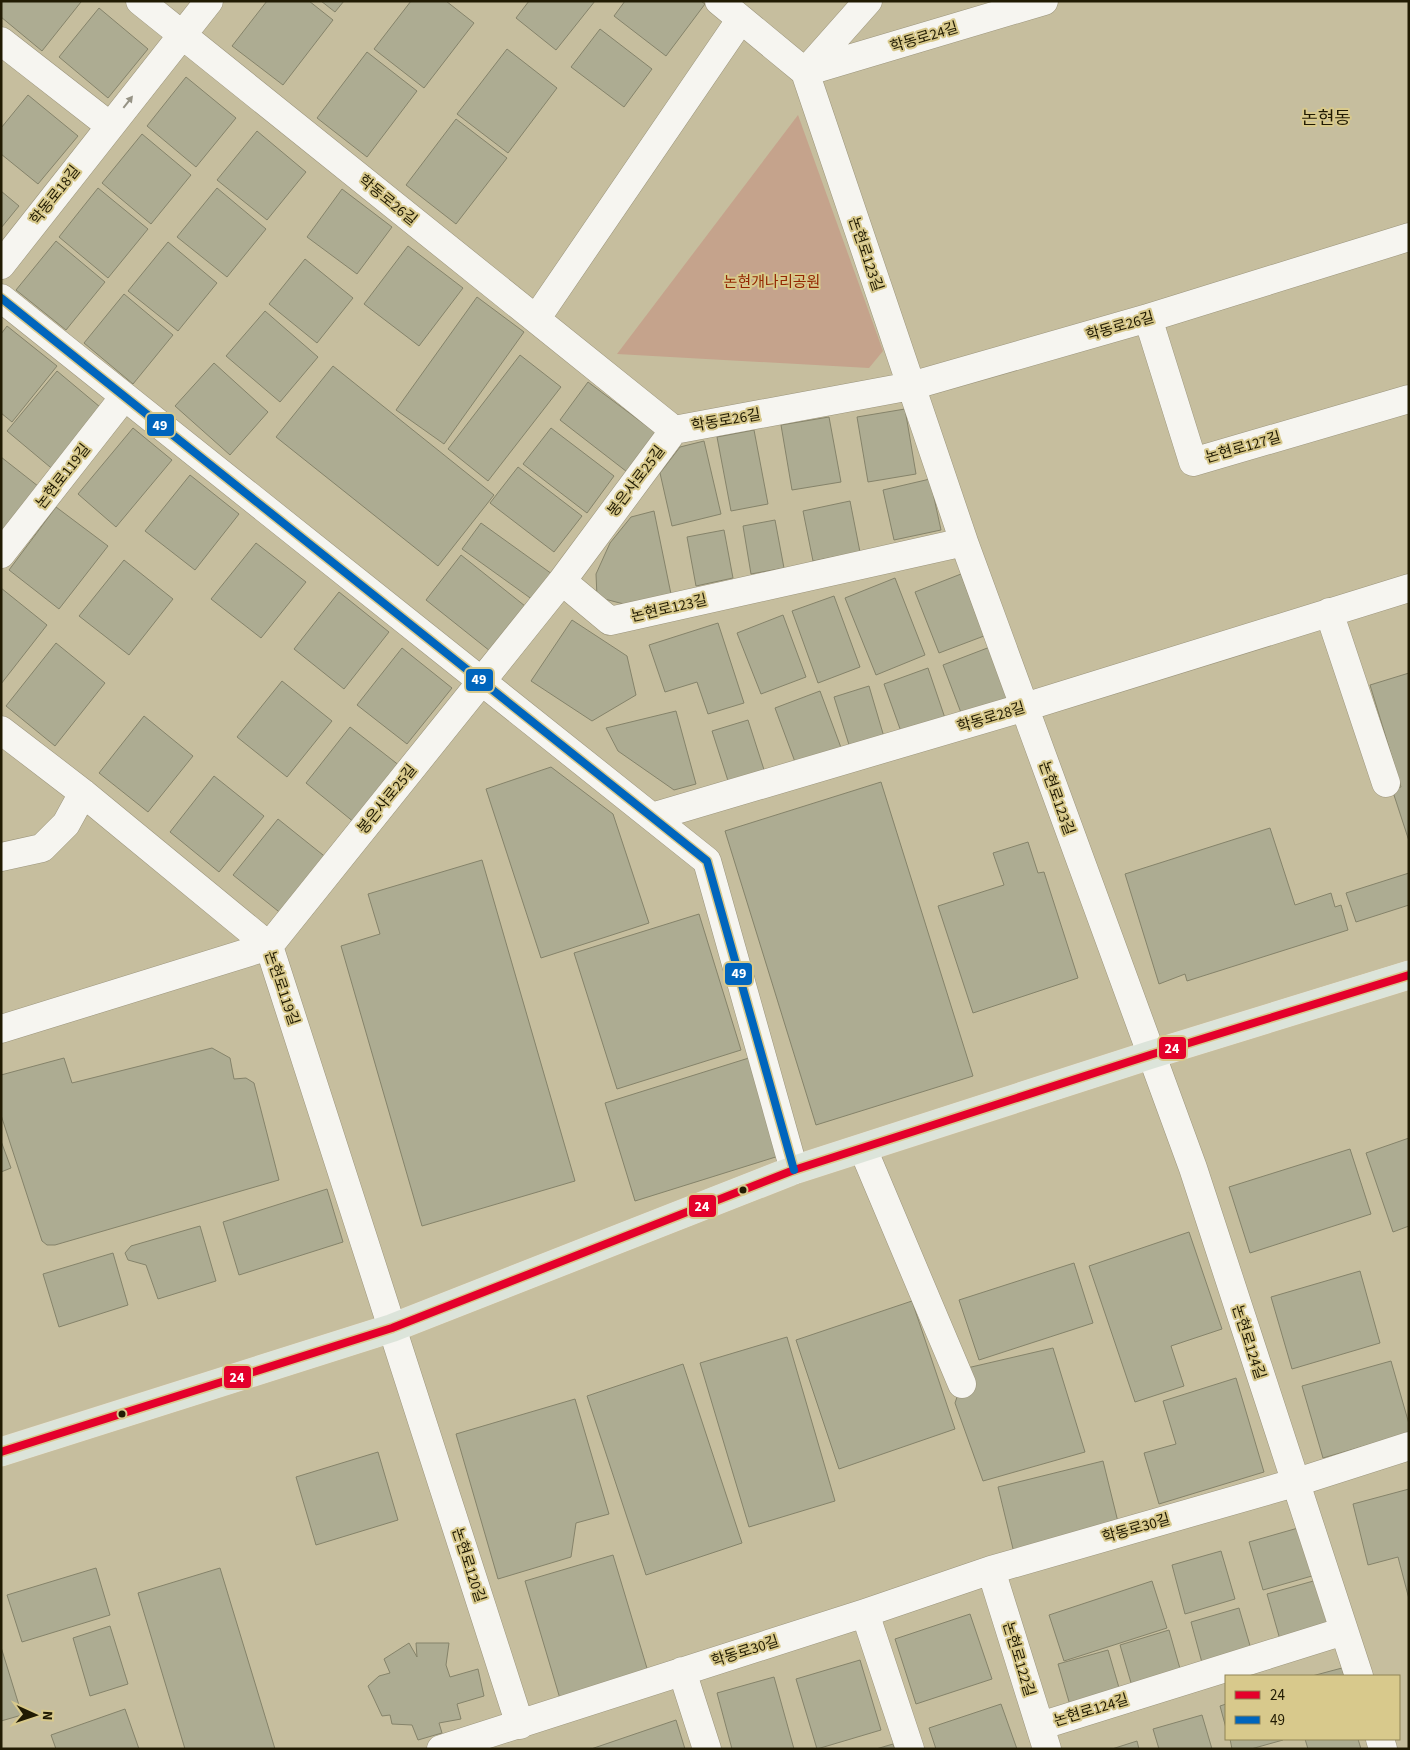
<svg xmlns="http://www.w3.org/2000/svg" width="1410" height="1750" font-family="'Source Sans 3','Noto Sans KR',sans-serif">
<rect width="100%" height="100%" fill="#c6be9e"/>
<path fill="#c5a38c" d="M798,115L883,351L869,368L617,354Z"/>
<path fill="#adac92" stroke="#85836a" d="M1,1H80L81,2L42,51L1,17Z
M267,1H309L333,20L283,85L232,46Z
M321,1H344L335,12Z
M411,1H446L474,23L424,88L374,49Z
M529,1H595L556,50L516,18Z
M625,1H701L705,4L666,56L614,16Z
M99,8L148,49L108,98L59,57Z
M600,29L652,69L624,107L571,67Z
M507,49L557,88L508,153L457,114Z
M367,52L417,91L367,157L317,118Z
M186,77L236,118L196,167L147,126Z
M28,95L78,136L38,184L1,154V128Z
M456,119L507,158L456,224L406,185Z
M257,131L306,172L267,220L217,180Z
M142,134L191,175L151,224L102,183Z
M98,188L148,229L108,278L59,237Z
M217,188L266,229L227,277L177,237Z
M342,189L392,227L357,274L307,237Z
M1,191L19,206L1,228Z
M56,241L105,282L66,330L16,290Z
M168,242L217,283L178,331L128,291Z
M408,246L463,288L419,346L364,304Z
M305,259L353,298L317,343L269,304Z
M124,294L173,335L133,384L84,343Z
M477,297L524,332L444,444L396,410Z
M265,311L318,357L280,402L226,356Z
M7,326L57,366L12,422L1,413V334Z
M520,355L561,387L488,481L448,449Z
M214,363L268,412L230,455L175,406Z
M333,366L494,495L438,566L276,437Z
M57,371L106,412L56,472L7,431Z
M588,382L660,436L631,475L560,420Z
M905,409L916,474L868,482L857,417Z
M829,417L841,482L792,490L781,425Z
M133,428L172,460L116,527L78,494Z
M551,428L614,476L587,513L523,464Z
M754,430L768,504L731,511L717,437Z
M704,441L721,514L672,526L660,473L680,447Z
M1,457L43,490L1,541Z
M518,467L582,516L554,552L490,503Z
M190,475L239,514L195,570L145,531Z
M930,479L941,530L894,540L883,490Z
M850,501L860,552L813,561L803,511Z
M56,507L108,546L59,609L9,570Z
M654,511L672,599L635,607L597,597L596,574L610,543L631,517Z
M775,520L784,568L751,574L743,526Z
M481,523L552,574L533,600L462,549Z
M724,530L733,578L696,586L687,537Z
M256,543L306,582L261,638L211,599Z
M461,555L530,610L495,655L426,600Z
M124,560L173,599L129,655L79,616Z
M961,574L984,636L939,653L915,592Z
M895,578L925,655L876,675L845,598Z
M1,588L47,625L1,684Z
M339,592L389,632L344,689L294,649Z
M834,596L860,667L818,683L792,611Z
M783,615L806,677L761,694L737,633Z
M572,620L627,656L636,695L592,721L531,681Z
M718,623L744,703L708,714L697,682L665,692L649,645Z
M56,643L105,683L55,746L6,706Z
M990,647L1010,700L963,718L943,665Z
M402,648L452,688L407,744L357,705Z
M928,668L947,724L904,740L884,684Z
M1409,673V841L1392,789L1401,787L1370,685Z
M282,681L332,721L287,777L237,737Z
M869,686L884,737L850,748L834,697Z
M820,691L843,753L798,770L775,708Z
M676,711L696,784L674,790L618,751L606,728Z
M144,716L193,756L148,812L99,773Z
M748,720L766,776L730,787L712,731Z
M350,727L400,766L355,823L306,783Z
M551,767L613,814L649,923L541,958L486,789Z
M214,776L264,816L219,872L170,832Z
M881,782L973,1076L816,1125L725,831Z
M278,819L328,859L283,915L233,875Z
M1270,828L1295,905L1331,893L1335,907L1341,905L1348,930L1187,981L1185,974L1159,984L1125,874Z
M1028,842L1038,873L1044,872L1078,978L973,1013L938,906L1004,885L993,853Z
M482,860L575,1181L422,1226L341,946L380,934L368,894Z
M1409,873V905L1356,922L1346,893Z
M699,914L741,1050L617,1089L574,953Z
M212,1048L230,1058L234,1079L246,1078L254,1083L279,1180L55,1245H47L42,1241L1,1115V1075L64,1058L72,1083Z
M752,1057L782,1155L635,1201L605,1103Z
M1409,1138V1226L1393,1232L1366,1153Z
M1,1141L11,1168L1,1172Z
M1350,1149L1371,1214L1250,1253L1229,1187Z
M327,1189L343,1242L239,1275L223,1222Z
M200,1226L216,1281L158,1299L146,1265L128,1260L125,1253L131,1246Z
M1189,1232L1222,1329L1171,1346L1184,1386L1135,1402L1089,1266Z
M113,1253L128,1305L59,1327L43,1274Z
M1074,1263L1093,1323L979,1360L959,1300Z
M1360,1271L1380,1343L1292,1369L1271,1297Z
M912,1301L955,1429L839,1469L796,1340Z
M787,1337L835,1501L749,1527L700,1363Z
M1053,1348L1085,1452L983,1481L955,1403L967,1368Z
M1391,1361L1409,1424V1433L1323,1458L1302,1386Z
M683,1364L742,1543L646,1575L587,1396Z
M1236,1378L1264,1472L1159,1504L1144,1453L1176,1444L1163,1401Z
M575,1399L609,1514L576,1523L571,1557L498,1579L456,1434Z
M378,1452L398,1520L316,1545L296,1477Z
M1103,1461L1119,1526L1014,1553L998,1487Z
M1409,1489V1599L1398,1557L1368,1565L1353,1504Z
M1298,1528L1312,1576L1263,1590L1249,1542Z
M1221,1551L1235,1599L1185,1614L1172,1565Z
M613,1555L649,1675L561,1702L525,1581Z
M96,1568L110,1615L22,1642L7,1595Z
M220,1568L275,1749H185L138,1593Z
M1317,1580L1331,1628L1281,1643L1267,1594Z
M1152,1581L1167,1628L1064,1661L1049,1615Z
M1239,1608L1253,1656L1204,1670L1191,1622Z
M970,1614L992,1679L916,1704L895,1639Z
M110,1626L128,1684L90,1696L73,1638Z
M1169,1630L1183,1679L1134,1693L1120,1645Z
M409,1643L417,1657L416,1643H449L446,1665L450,1677L478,1669L484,1696L457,1704L461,1719L439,1723L442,1733L418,1740L412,1725L392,1724L390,1715L382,1716L368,1686L379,1676L390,1673L384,1659Z
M1,1647L22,1715L1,1721Z
M1108,1650L1122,1698L1072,1712L1058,1664Z
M860,1660L881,1730L817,1749L796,1679Z
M1342,1668L1344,1676H1312Z
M774,1677L794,1749H732L717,1693Z
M1001,1704L1017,1749H936L929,1728Z
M1226,1704V1728L1220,1706Z
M125,1709L139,1749H56L51,1735Z
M1202,1715L1212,1749H1159L1153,1729Z
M676,1720L685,1749H591Z
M1230,1739H1282L1283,1740L1251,1749H1232Z
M1305,1739H1358L1361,1749H1308Z
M1137,1741L1139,1749H1112Z
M893,1744L895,1749H876Z"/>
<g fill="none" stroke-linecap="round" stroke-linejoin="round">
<defs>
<path id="minor" d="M140,1L674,430L911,386L1148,318L1409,237
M719,1L805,72L964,542L1193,1168L1359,1676
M1,41L110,126
M805,72L1044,1
M805,72L868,1
M1,265L209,1
M1,298L707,861L794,1170
M1148,318L1193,462L1409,399
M536,319L741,19
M1,554L124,397
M562,581L610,621L964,542
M1329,612L1386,783
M1,730L83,793L269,946L520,1725
M652,817L1025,707L1409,588
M1,857L42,848L66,824L83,793
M1,1029L269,946L562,581L674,430
M863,1149L962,1384
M991,1570L1047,1749
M865,1613L910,1749
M682,1671L707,1749
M1040,1726L1344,1631
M1380,1739L1383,1749
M441,1749L865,1613L991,1570L1294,1483L1409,1446"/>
<path id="major" d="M1,1452L392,1328L794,1170L1150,1055L1409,975"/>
</defs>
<use href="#minor" stroke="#9b947b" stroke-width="29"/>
<use href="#major" stroke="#e5e2d3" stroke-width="29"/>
<use href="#minor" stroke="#f6f5f0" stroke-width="28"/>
<use href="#major" stroke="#dce4da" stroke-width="28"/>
<defs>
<path id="bus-1" d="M1,1452L392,1328L794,1170L1150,1055L1409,975"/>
<path id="bus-2" d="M1,298L707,861L794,1170"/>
</defs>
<use href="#bus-1" stroke="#d8c98c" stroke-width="11"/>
<use href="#bus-2" stroke="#d8c98c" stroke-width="11"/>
<use href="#bus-1" stroke="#e4002b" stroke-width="8"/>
<use href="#bus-2" stroke="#0065bd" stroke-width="8"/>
</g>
<defs><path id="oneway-solid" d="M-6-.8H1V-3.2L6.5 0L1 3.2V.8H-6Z" transform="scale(1.25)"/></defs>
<use fill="#969385" href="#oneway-solid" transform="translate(128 102) rotate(-52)"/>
<g fill="#211b03" stroke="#d8c98c" stroke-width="2">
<circle cx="743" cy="1190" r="4.5"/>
<circle cx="122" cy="1414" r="4.5"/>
</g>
<g text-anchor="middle" stroke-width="4" stroke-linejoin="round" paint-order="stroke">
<g font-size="15" fill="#211b03" stroke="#d8c98c">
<text transform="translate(924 37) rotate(-17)" y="5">학동로24길</text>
<text transform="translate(55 195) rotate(-52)" y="5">학동로18길</text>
<text transform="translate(388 200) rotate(39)" y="5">학동로26길</text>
<text transform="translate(866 254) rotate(71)" y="5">논현로123길</text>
<text transform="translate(1120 326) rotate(-16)" y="5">학동로26길</text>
<text transform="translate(726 420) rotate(-10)" y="5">학동로26길</text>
<text transform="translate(1243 447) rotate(-16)" y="5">논현로127길</text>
<text transform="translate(63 476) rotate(-52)" y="5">논현로119길</text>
<text transform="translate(636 481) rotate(-53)" y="5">봉은사로25길</text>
<text transform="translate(669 608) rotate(-13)" y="5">논현로123길</text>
<text transform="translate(991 717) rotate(-17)" y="5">학동로28길</text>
<text transform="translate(1057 798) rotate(70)" y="5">논현로123길</text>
<text transform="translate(387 799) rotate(-51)" y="5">봉은사로25길</text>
<text transform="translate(282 988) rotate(71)" y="5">논현로119길</text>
<text transform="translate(1249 1342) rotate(72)" y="5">논현로124길</text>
<text transform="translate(1136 1528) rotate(-16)" y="5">학동로30길</text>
<text transform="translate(469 1565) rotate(72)" y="5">논현로120길</text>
<text transform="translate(745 1651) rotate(-18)" y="5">학동로30길</text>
<text transform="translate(1019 1659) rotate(73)" y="5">논현로122길</text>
<text transform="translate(1091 1710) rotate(-17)" y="5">논현로124길</text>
</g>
<g font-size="15" fill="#932701" stroke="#d8c98c">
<text x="772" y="287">논현개나리공원</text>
</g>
<g font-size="18" fill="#211b03" stroke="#d8c98c">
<text x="1326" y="124">논현동</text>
</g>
</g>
<g stroke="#d8c98c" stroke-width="2">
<rect x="146" y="413" width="29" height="24" rx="5" fill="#0065bd"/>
<rect x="465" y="668" width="29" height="24" rx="5" fill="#0065bd"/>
<rect x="724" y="962" width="29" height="24" rx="5" fill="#0065bd"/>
<rect x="1158" y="1036" width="29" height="24" rx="5" fill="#e4002b"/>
<rect x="688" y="1194" width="29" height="24" rx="5" fill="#e4002b"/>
<rect x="223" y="1365" width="29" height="24" rx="5" fill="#e4002b"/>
</g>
<g font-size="14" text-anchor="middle" font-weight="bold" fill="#fff">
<text x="160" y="430">49</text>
<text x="479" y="684">49</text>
<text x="739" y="978">49</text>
<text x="1172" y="1053">24</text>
<text x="702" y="1211">24</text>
<text x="237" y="1382">24</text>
</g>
<rect width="1410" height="1750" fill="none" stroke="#211b03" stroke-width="5"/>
<rect x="1225" y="1675" width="175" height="65" fill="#d8c98c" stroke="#8f8355"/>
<rect x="1235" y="1691" width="25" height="8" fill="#e4002b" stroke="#8f8355"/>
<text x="1270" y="1700" font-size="15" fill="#211b03">24</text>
<rect x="1235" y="1716" width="25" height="8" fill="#0065bd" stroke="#8f8355"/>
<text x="1270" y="1725" font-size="15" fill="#211b03">49</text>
<g transform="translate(35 1715) rotate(93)" stroke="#d8c98c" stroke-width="4" paint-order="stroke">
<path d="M0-4L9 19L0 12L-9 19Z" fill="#211b03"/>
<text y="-8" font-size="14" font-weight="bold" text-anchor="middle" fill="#211b03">N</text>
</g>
</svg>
